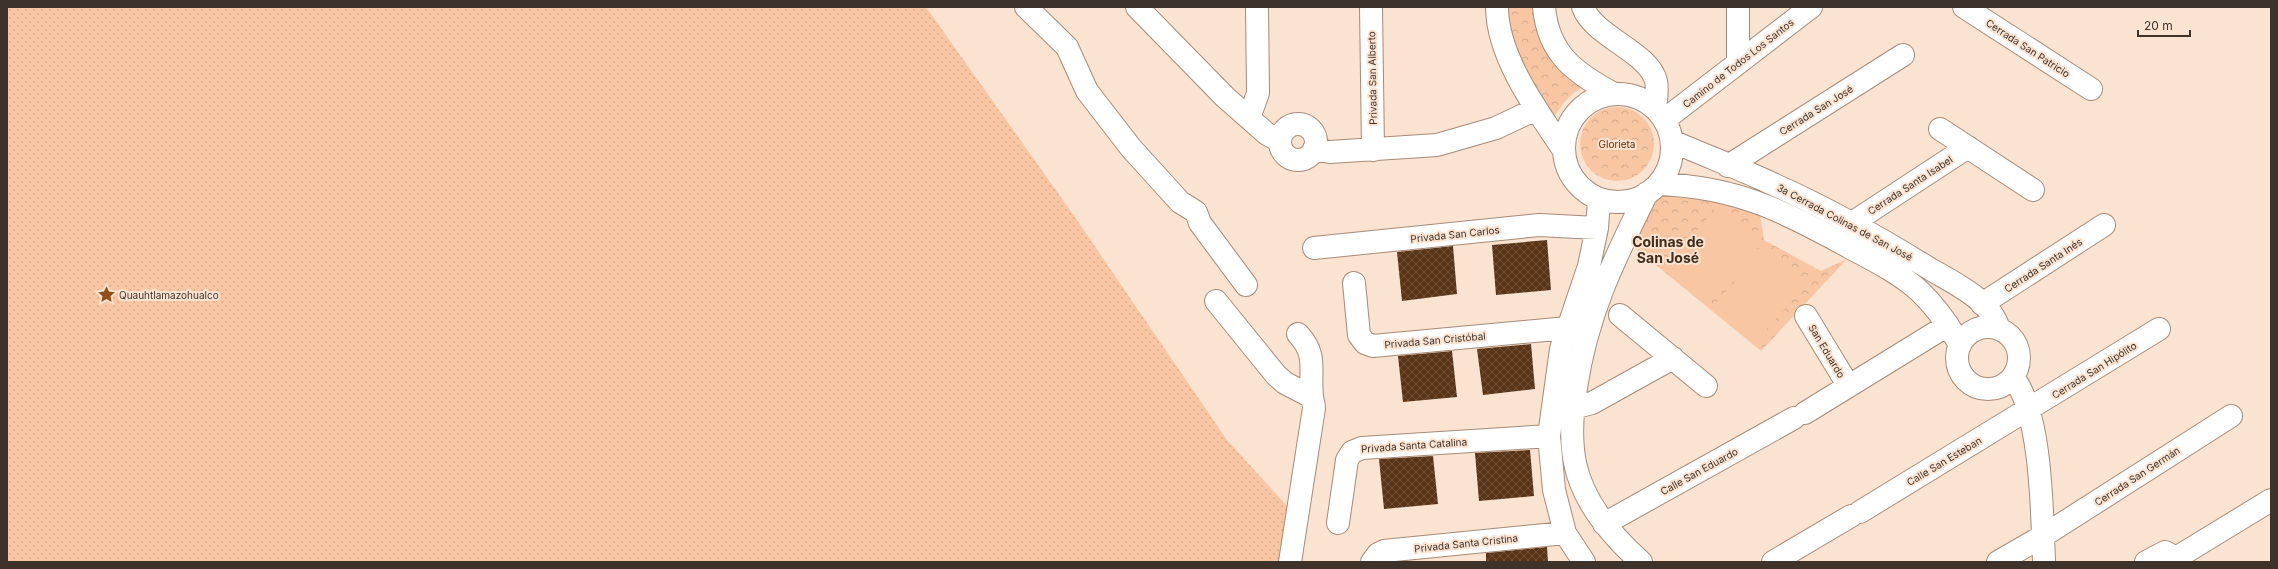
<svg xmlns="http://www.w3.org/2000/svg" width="2278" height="569" font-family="Inter,sans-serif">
<defs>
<pattern id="grass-dots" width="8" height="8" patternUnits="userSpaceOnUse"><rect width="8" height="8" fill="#f8c6a2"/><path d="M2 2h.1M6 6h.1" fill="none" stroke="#d6ab8c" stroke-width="1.8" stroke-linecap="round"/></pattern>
<pattern id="park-crowns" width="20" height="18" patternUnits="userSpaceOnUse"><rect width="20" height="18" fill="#f8c6a2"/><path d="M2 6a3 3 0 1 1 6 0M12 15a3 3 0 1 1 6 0" fill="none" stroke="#d6ab8c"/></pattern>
<pattern id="building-cross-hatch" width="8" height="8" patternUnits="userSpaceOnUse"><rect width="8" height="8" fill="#5a3416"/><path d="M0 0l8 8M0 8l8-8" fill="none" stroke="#6f5038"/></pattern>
</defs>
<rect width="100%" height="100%" fill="#fbe3d2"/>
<path fill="url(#grass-dots)" d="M7,7H926L1070,210L1227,440L1288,507L1279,562H7Z"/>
<path fill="url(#park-crowns)" d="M1504,7H1533L1584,86C1569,95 1561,105 1552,120L1524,68L1504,15Z
M1580 144a37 37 0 1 1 74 0a37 37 0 1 1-74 0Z
M1665,190L1709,195L1760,215L1764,240L1821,271L1847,259L1761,351L1629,243L1650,201Z"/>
<path fill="#f8c6a2" d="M1717,207L1760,245L1709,303L1666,266Z
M1765,248L1806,284L1755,343L1713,306Z"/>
<path fill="url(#building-cross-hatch)" d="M1547,240L1551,290L1496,295L1492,245Z
M1453,246L1457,294L1402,301L1397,252Z
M1531,344L1535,389L1483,395L1477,349Z
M1452,351L1457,397L1403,402L1398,356Z
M1530,450L1534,496L1479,501L1475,453Z
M1433,456L1438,504L1384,509L1379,459Z
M1547,547L1548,562H1486V553Z"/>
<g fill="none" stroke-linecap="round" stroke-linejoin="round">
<defs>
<path id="minor" d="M1026,7L1067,47L1087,91L1131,148L1180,202L1196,212L1200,223L1246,285
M1137,7L1225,97L1267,134L1280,141
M1371,7L1373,150
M1497,7C1497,56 1536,109 1563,149
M1544,7C1548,54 1575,73 1614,94
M1583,7C1593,36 1649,52 1656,81C1658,90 1656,100 1655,109
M1738,7V62
M1964,7L2091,89
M1564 148a54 54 0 1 1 108 0a54 54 0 1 1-108 0Z
M1249,118L1258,93L1257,7
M1664,120L1811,7
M1280 142a18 18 0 1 1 36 0a18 18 0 1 1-36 0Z
M1940,129L2033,190
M1672,141C1706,156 1741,169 1775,185C1829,209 1880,238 1930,269C1954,283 1991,300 1999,329
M1314,149L1330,152L1437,145L1496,128L1536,109
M1728,166L1903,55
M1659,184C1736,187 1782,210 1849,247C1871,259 1896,271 1916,288C1934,304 1948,324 1960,345
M1852,223L1968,147
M1314,248L1539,225L1597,228
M1354,283L1359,335L1365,343L1373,346L1567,328
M1216,301L1276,375L1285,383L1312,397
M1982,304L2104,225
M1620,315L1706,386
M1806,316L1848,385
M1957 358a31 31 0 1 1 62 0a31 31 0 1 1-62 0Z
M2013,377C2042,414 2042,514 2044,562
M1573,408L1592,403L1673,358
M1805,413L1948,325
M1860,512L2159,329
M1338,523L1347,460L1352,452L1362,448L1549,436
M1604,524L1794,418
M1290,562L1314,408C1314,403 1312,400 1312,396C1309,370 1318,355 1298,334
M1372,562L1378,554L1384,551L1565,533
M1584,562L1565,533L1554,490L1549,436L1561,349L1589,266L1597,228L1599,199
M1641,562C1612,536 1583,503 1575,463C1570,438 1572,413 1576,388C1587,313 1614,260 1647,193
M1773,562L1851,516
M1998,562L2043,536L2231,416
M2146,562L2165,552L2176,558L2271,500"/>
</defs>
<use href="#minor" stroke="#a68a77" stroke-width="24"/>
<use href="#minor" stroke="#fff" stroke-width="22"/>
</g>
<defs>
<symbol id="sight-bare" viewBox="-9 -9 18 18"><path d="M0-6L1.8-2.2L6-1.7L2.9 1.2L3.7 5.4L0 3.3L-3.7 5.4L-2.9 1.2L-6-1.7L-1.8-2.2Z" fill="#8f5018" stroke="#fbe3d2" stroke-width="2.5" paint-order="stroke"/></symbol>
</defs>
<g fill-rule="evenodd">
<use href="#sight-bare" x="94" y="282" width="25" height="25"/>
</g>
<g text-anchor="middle" stroke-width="4" stroke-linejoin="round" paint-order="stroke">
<g font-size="10" fill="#3e332b" stroke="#fbe3d2">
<text transform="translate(2028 48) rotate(33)" y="4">Cerrada San Patricio</text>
<text transform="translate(1738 63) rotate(-38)" y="4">Camino de Todos Los Santos</text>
<text transform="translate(1372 78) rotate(-91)" y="4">Privada San Alberto</text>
<text transform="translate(1816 110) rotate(-32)" y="4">Cerrada San José</text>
<text transform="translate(1910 185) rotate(-33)" y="4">Cerrada Santa Isabel</text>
<text transform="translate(1845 222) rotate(28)" y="4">3a Cerrada Colinas de San José</text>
<text transform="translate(1455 234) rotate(-6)" y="4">Privada San Carlos</text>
<text transform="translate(2043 265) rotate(-33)" y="4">Cerrada Santa Inés</text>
<text transform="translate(1435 340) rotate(-5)" y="4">Privada San Cristóbal</text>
<text transform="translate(1827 351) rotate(59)" y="4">San Eduardo</text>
<text transform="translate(2094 370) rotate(-32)" y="4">Cerrada San Hipólito</text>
<text transform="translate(1414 445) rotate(-4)" y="4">Privada Santa Catalina</text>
<text transform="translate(1944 461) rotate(-31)" y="4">Calle San Esteban</text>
<text transform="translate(1699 471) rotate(-29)" y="4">Calle San Eduardo</text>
<text transform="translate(2137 476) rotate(-33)" y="4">Cerrada San Germán</text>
<text transform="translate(1466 543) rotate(-6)" y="4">Privada Santa Cristina</text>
</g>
<g font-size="10" fill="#5b2c00" stroke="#fbe3d2">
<text x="1617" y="148">Glorieta</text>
</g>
<g font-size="10" fill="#3e332b" stroke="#fbe3d2" text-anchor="start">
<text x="119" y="299">Quauhtlamazohualco</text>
</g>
<g font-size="14" font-weight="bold" fill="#422b1a" stroke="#fbe3d2">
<text x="1668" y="247">Colinas de<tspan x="1668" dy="16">San José</tspan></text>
</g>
</g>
<rect width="2278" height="569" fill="none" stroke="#3e332b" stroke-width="16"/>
<path d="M2138 30v6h52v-6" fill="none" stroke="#3e332b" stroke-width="2"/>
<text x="2144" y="30" font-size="12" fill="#3e332b" stroke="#fbe3d2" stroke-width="3" paint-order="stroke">20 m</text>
</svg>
